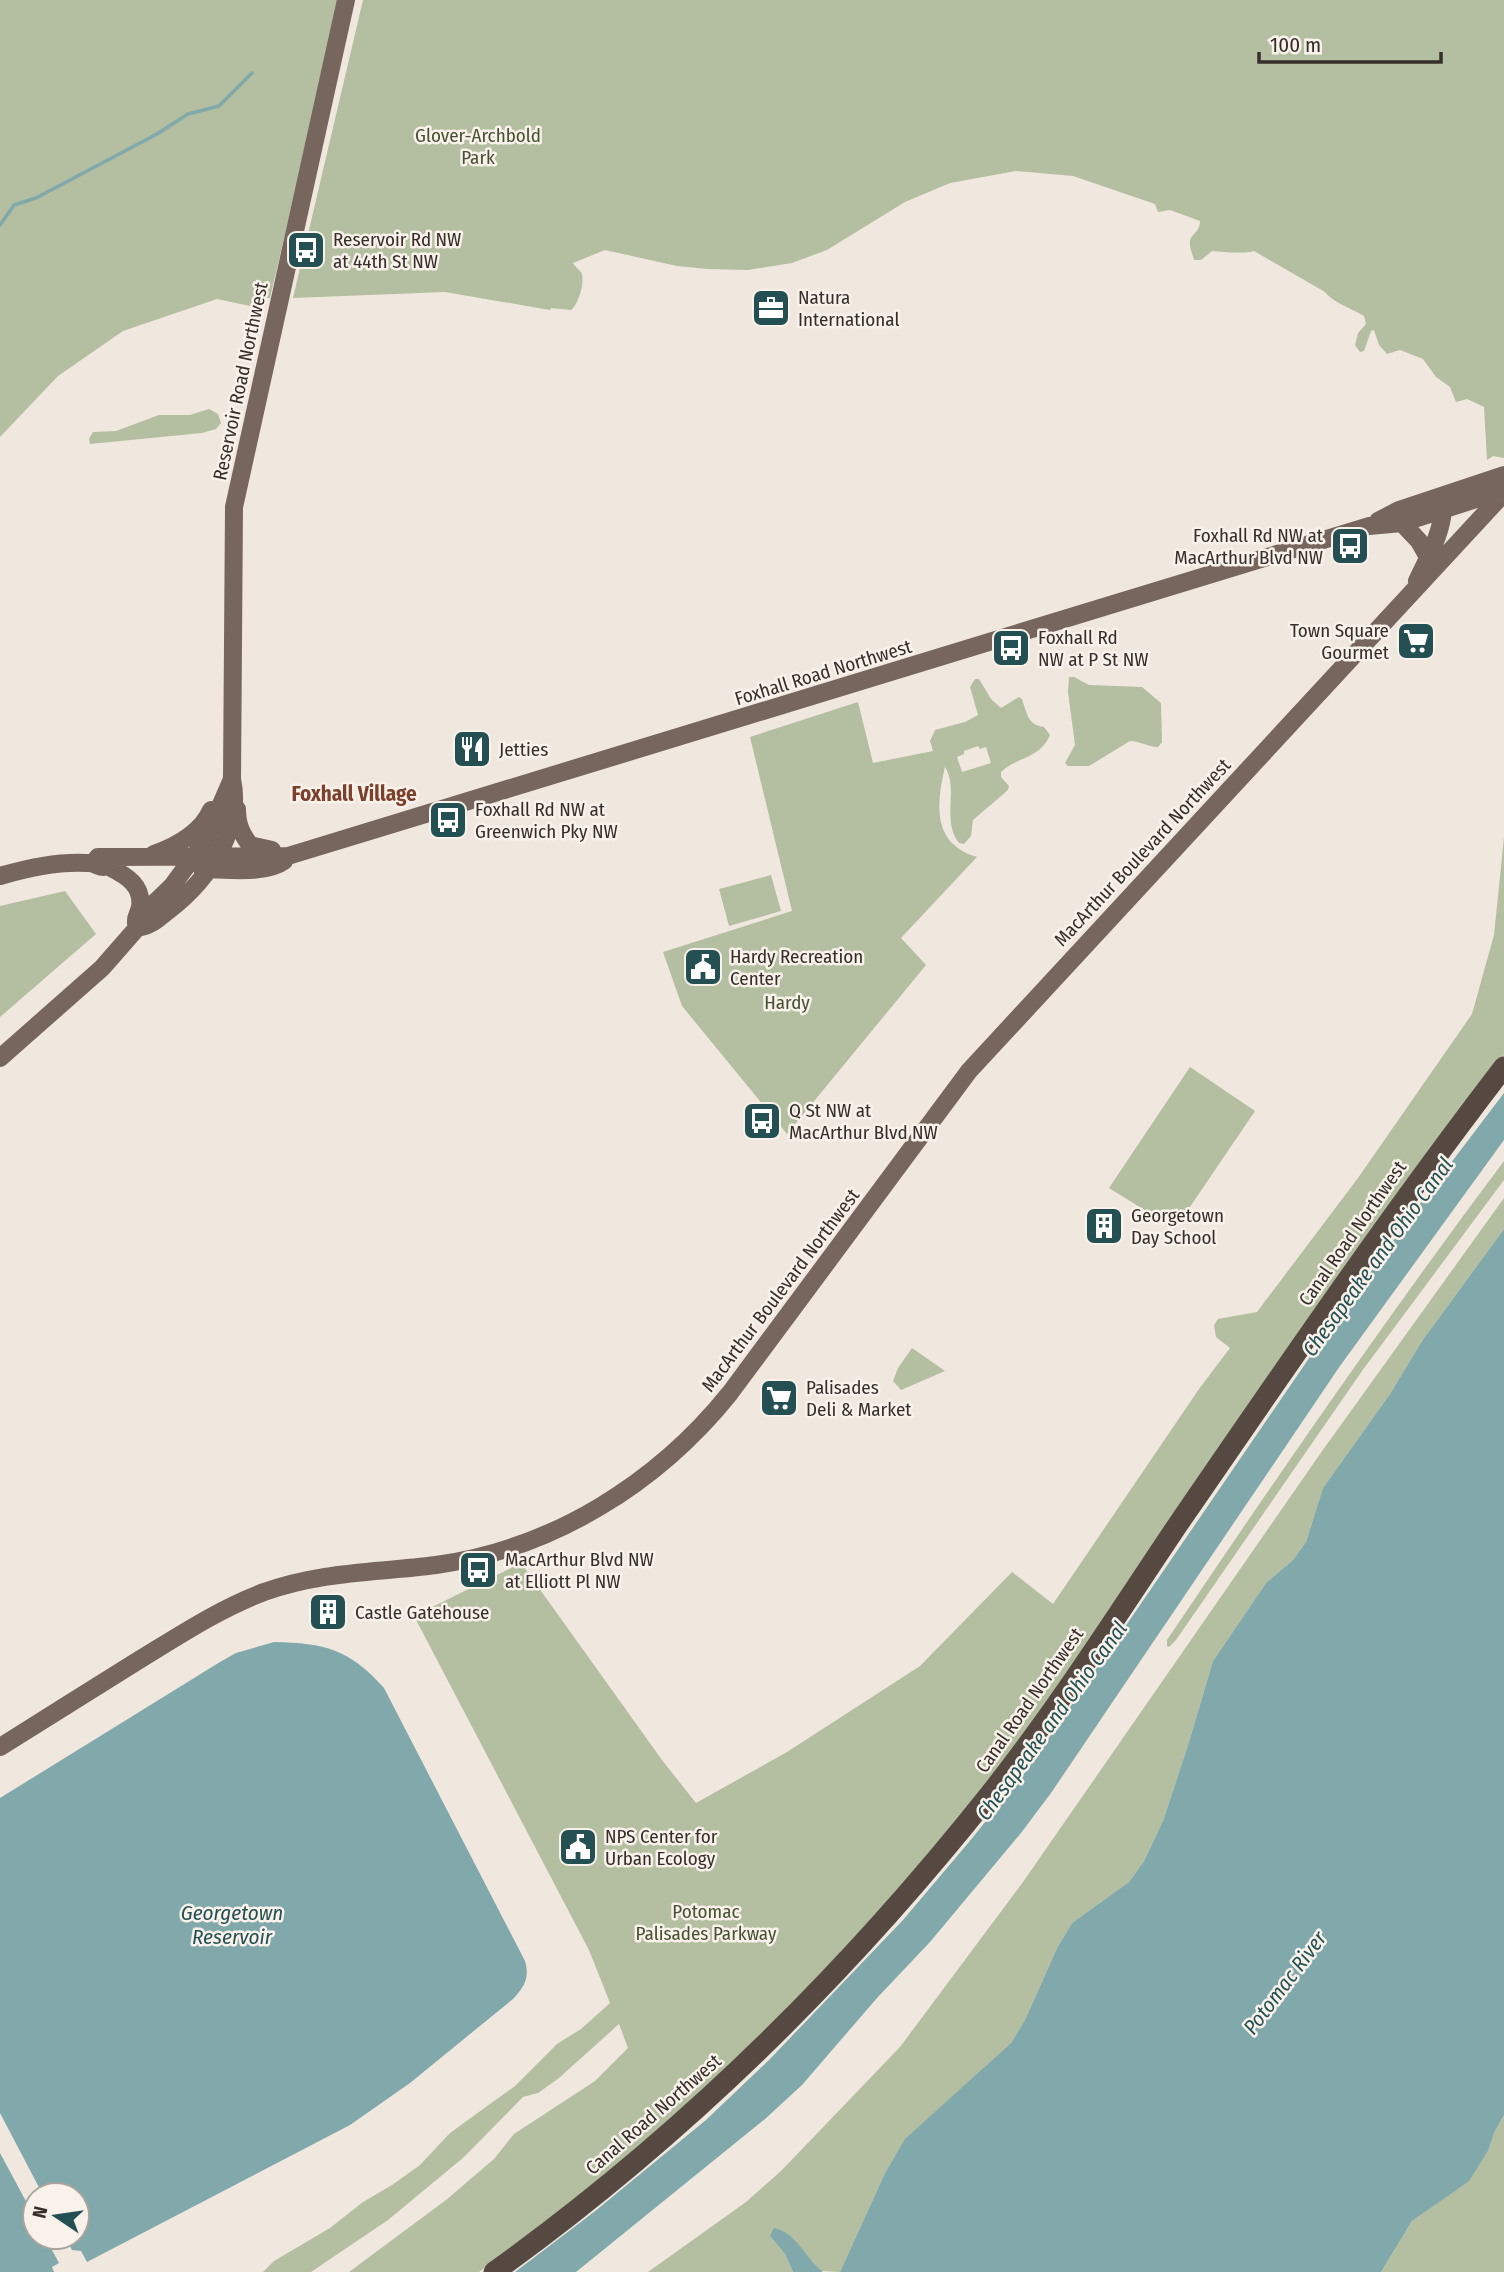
<svg xmlns="http://www.w3.org/2000/svg" width="1504" height="2272" font-family="'Fira Sans Condensed',sans-serif">
<rect width="100%" height="100%" fill="#f0e8df"/>
<path fill="#b4bea0" fill-rule="evenodd" d="M0,0H340L270,298H262L259,308L217,299L123,331L58,376L0,437Z
M363,0H1504V458L1493,456L1487,460L1484,407L1467,399L1456,402L1450,387L1436,377L1423,359L1400,350L1387,354L1379,345L1374,330L1371,331L1364,351L1360,352L1355,345L1358,333L1366,324L1364,316C1353,309 1332,302 1325,292L1254,251C1246,254 1222,252 1212,251L1201,260H1194C1193,255 1189,247 1190,242C1190,234 1200,233 1200,221L1170,210L1158,212L1155,204L1073,176L1016,171L950,183L905,202L827,250L792,263L748,270L708,269L677,266L605,250L573,263C573,264 580,271 581,272C586,281 578,305 571,310L551,308L550,310L445,292L293,298Z
M209,409L218,414L221,423L216,429L202,433L90,444L89,439L93,432L116,431L159,415H190Z
M1069,677H1074L1089,685L1142,687L1161,703L1162,742L1158,747C1148,747 1140,741 1130,741L1089,766H1068L1065,763L1075,745L1068,692Z
M975,679H979L991,699L1001,708L1019,697L1022,699C1027,714 1028,725 1044,727L1050,735C1040,759 1016,757 1001,772V777L1009,786L1008,790L973,820L971,836L964,844L959,843C941,820 959,789 945,767C936,804 932,844 977,857L901,938L926,965L787,1134L682,1006L663,952L792,911L750,737L858,702L873,763L933,751L930,741L935,730L965,722L978,715L970,687ZM978,746L980,749L986,747L991,763L962,772L957,757L964,754V751Z
M1504,837V1055L1465,1106L1024,1739L925,1861L798,1998L736,2061L608,2174L479,2272H349L446,2200L494,2159L514,2134L595,2081L628,2048L619,2024L559,2078L538,2093L523,2097L464,2157L388,2220L311,2272H263L274,2261L330,2228L363,2202L392,2185L420,2165L450,2133L515,2086L557,2044L581,2029L610,2003L589,1950L414,1616L521,1563L662,1760L696,1803L787,1752L920,1666L1012,1572L1053,1604L1199,1389L1230,1348L1216,1337L1214,1325L1218,1319L1257,1312L1358,1178L1472,1014L1494,935Z
M771,875L781,911L729,926L719,889Z
M65,891L96,934L0,1017V906Z
M1190,1067L1255,1111L1175,1229L1109,1188Z
M1504,1161V1180L1362,1371L1176,1640L1169,1647L1167,1646V1640C1276,1478 1387,1317 1504,1161Z
M1504,1198V1229L1422,1341L1390,1394L1323,1488L1306,1542L1293,1560L1266,1583L1213,1661L1189,1742L1163,1821L1144,1861L1129,1882L1072,1923L1057,1948L1025,2020L1011,2043L905,2140L885,2173L840,2272L820,2271L792,2238L770,2236L785,2254L793,2272H648L746,2202L781,2171L900,2047L1023,1882L1320,1454Z
M912,1348L945,1371L901,1390L893,1381L898,1368Z
M1504,2115V2272H1381L1412,2221L1469,2180L1488,2151L1495,2131Z"/>
<path fill="#81a8aa" d="M1504,1093V1140L1340,1366L1051,1793L1021,1833L930,1942L877,1998L802,2085L765,2119L576,2272H515L594,2212L706,2120L769,2060L903,1920L969,1842L1027,1770L1316,1348L1419,1205Z
M1504,1229V2115L1495,2131L1488,2151L1469,2181L1412,2221L1381,2272H840L885,2173L905,2139L1011,2043L1025,2020L1057,1948L1072,1923L1129,1882L1144,1861L1163,1821L1189,1742L1213,1661L1266,1583L1293,1560L1306,1542L1323,1488L1390,1394L1422,1341Z
M274,1642C325,1643 349,1649 384,1688L525,1961C530,1978 524,1987 513,1999L410,2083L350,2125L87,2262L81,2251L72,2250L65,2237H77V2195H43L0,2113V1798L220,1662L236,1653Z
M0,2153L35,2218V2237H45L59,2263L52,2267L54,2272H0Z
M774,2228C796,2232 806,2259 823,2272H793L785,2254L770,2236Z"/>
<g fill="none" stroke-linecap="round" stroke-linejoin="round">
<path stroke="#81a8aa" stroke-width="3.5" d="M0,225L14,205L36,198L157,134L188,114L219,106L252,73"/>
<path stroke="#76665d" stroke-width="18" d="M1378,521L1399,510L1504,475
M1402,523L1419,541L1428,557
M1417,581C1428,558 1445,527 1443,502
M237,809C237,824 241,833 250,845L272,850
M154,854C176,846 201,833 211,810
M93,863L98,857H108L288,856L1369,526L1402,523L1504,490
M111,868C127,876 143,886 140,907C139,913 135,916 136,923
M202,869C224,869 265,875 284,861
M0,876C27,868 60,861 88,863C95,863 98,867 104,867
M137,928C151,926 158,919 169,910C208,880 243,830 232,779L234,507L346,0
M0,1058L102,968L137,928L141,916L172,886L205,841L232,779
M0,1747C46,1718 93,1689 139,1660C180,1635 219,1609 264,1592C324,1571 375,1573 436,1565C552,1549 657,1484 730,1393L969,1071L1504,493"/>
<path stroke="#564942" stroke-width="21" d="M494,2272C681,2138 847,1974 990,1794C1059,1707 1119,1612 1181,1520C1286,1367 1391,1214 1504,1067"/>
</g>
<defs>
<symbol id="bus-square" viewBox="-11 -11 22 22"><rect x="-9" y="-9" width="18" height="18" rx="4" fill="#245053" stroke="#f8f2eb"/><path d="M-5-6H5V4H4V6H2V4H-2V6H-4V4H-5ZM-3.5-4V0h7V-4ZM-3.5 1.2v1.5H-2V1.2ZM2 1.2v1.5H3.5V1.2Z" fill="#fff"/></symbol>
<symbol id="office-square" viewBox="-11 -11 22 22"><rect x="-9" y="-9" width="18" height="18" rx="4" fill="#245053" stroke="#f8f2eb"/><path d="M-6-3h4V-5.5h4V-3h4V5H-6ZM-1-4.5V-3h2v-1.5ZM-6 0V1H6V0Z" fill="#fff"/></symbol>
<symbol id="supermarket-square" viewBox="-11 -11 22 22"><rect x="-9" y="-9" width="18" height="18" rx="4" fill="#245053" stroke="#f8f2eb"/><path d="M-6-5.5h2.5l.6 2H6L4.5 2H-2.5L-4.4-4H-6ZM-1.5 3.2a1.3 1.3 0 1 0 .1 0ZM3 3.2a1.3 1.3 0 1 0 .1 0Z" fill="#fff"/></symbol>
<symbol id="restaurant-square" viewBox="-11 -11 22 22"><rect x="-9" y="-9" width="18" height="18" rx="4" fill="#245053" stroke="#f8f2eb"/><path d="M-5-6h1v4h1v-4h1v4h1v-4h1v5L-1.5 .5V6h-2V.5L-5-1ZM5-6V6H3V1.5H1.5Q1.5-4 5-6Z" fill="#fff"/></symbol>
<symbol id="civic-square" viewBox="-11 -11 22 22"><rect x="-9" y="-9" width="18" height="18" rx="4" fill="#245053" stroke="#f8f2eb"/><path d="M-.6-6.5H3V-4.5H.6V-3L4-1V1h2V6H-6V1h2V-1L-.6-3ZM-1.2 2.5V6h2.4V2.5Z" fill="#fff"/></symbol>
<symbol id="building-square" viewBox="-11 -11 22 22"><rect x="-9" y="-9" width="18" height="18" rx="4" fill="#245053" stroke="#f8f2eb"/><path d="M-4-6H4V6H1V3H-1V6H-4ZM-2.5-4.3h1.7v1.8h-1.7ZM.8-4.3h1.7v1.8H.8ZM-2.5-1h1.7V.8h-1.7ZM.8-1h1.7V.8H.8Z" fill="#fff"/></symbol>
</defs>
<g fill-rule="evenodd">
<use href="#bus-square" x="284" y="228" width="44" height="44"/>
<use href="#office-square" x="749" y="286" width="44" height="44"/>
<use href="#bus-square" x="1328" y="524" width="44" height="44"/>
<use href="#supermarket-square" x="1394" y="619" width="44" height="44"/>
<use href="#bus-square" x="989" y="626" width="44" height="44"/>
<use href="#restaurant-square" x="450" y="727" width="44" height="44"/>
<use href="#bus-square" x="426" y="798" width="44" height="44"/>
<use href="#civic-square" x="681" y="945" width="44" height="44"/>
<use href="#bus-square" x="740" y="1099" width="44" height="44"/>
<use href="#building-square" x="1082" y="1204" width="44" height="44"/>
<use href="#supermarket-square" x="757" y="1376" width="44" height="44"/>
<use href="#bus-square" x="456" y="1548" width="44" height="44"/>
<use href="#building-square" x="306" y="1590" width="44" height="44"/>
<use href="#civic-square" x="556" y="1825" width="44" height="44"/>
</g>
<g text-anchor="middle" stroke-width="5" stroke-linejoin="round" paint-order="stroke">
<g font-size="19" fill="#455231" stroke="#f8f2eb">
<text x="478" y="142">Glover-Archbold<tspan x="478" dy="22">Park</tspan></text>
<text x="787" y="1009">Hardy</text>
<text x="706" y="1918">Potomac<tspan x="706" dy="22">Palisades Parkway</tspan></text>
</g>
<g font-size="19" fill="#362e2a" stroke="#f8f2eb" text-anchor="start">
<text x="333" y="246">Reservoir Rd NW<tspan x="333" dy="22">at 44th St NW</tspan></text>
<text x="798" y="304">Natura<tspan x="798" dy="22">International</tspan></text>
<text x="1323" y="542" text-anchor="end">Foxhall Rd NW at<tspan x="1323" dy="22">MacArthur Blvd NW</tspan></text>
<text x="1389" y="637" text-anchor="end">Town Square<tspan x="1389" dy="22">Gourmet</tspan></text>
<text x="1038" y="644">Foxhall Rd<tspan x="1038" dy="22">NW at P St NW</tspan></text>
<text x="499" y="756">Jetties</text>
<text x="475" y="816">Foxhall Rd NW at<tspan x="475" dy="22">Greenwich Pky NW</tspan></text>
<text x="730" y="963">Hardy Recreation<tspan x="730" dy="22">Center</tspan></text>
<text x="789" y="1117">Q St NW at<tspan x="789" dy="22">MacArthur Blvd NW</tspan></text>
<text x="1131" y="1222">Georgetown<tspan x="1131" dy="22">Day School</tspan></text>
<text x="806" y="1394">Palisades<tspan x="806" dy="22">Deli &amp; Market</tspan></text>
<text x="505" y="1566">MacArthur Blvd NW<tspan x="505" dy="22">at Elliott Pl NW</tspan></text>
<text x="355" y="1619">Castle Gatehouse</text>
<text x="605" y="1843">NPS Center for<tspan x="605" dy="22">Urban Ecology</tspan></text>
</g>
<g font-size="19" fill="#362e2a" stroke="#f8f2eb">
<text transform="translate(240 381) rotate(-78)" y="7">Reservoir Road Northwest</text>
<text transform="translate(823 672) rotate(-17)" y="7">Foxhall Road Northwest</text>
<text transform="translate(1142 852) rotate(-47)" y="7">MacArthur Boulevard Northwest</text>
<text transform="translate(1352 1233) rotate(-55)" y="7">Canal Road Northwest</text>
<text transform="translate(780 1290) rotate(-53)" y="7">MacArthur Boulevard Northwest</text>
<text transform="translate(1029 1700) rotate(-55)" y="7">Canal Road Northwest</text>
<text transform="translate(653 2114) rotate(-41)" y="7">Canal Road Northwest</text>
</g>
<g font-size="21" font-weight="bold" fill="#7c402c" stroke="#f8f2eb">
<text x="354" y="801">Foxhall Village</text>
</g>
<g font-size="21" font-style="italic" fill="#245053" stroke="#f8f2eb">
<text transform="translate(1378 1257) rotate(-54)" y="7">Chesapeake and Ohio Canal</text>
<text transform="translate(1052 1721) rotate(-54)" y="7">Chesapeake and Ohio Canal</text>
<text x="232" y="1920">Georgetown<tspan x="232" dy="24">Reservoir</tspan></text>
<text transform="translate(1285 1983) rotate(-53)" y="7">Potomac River</text>
</g>
</g>
<g transform="translate(56 2216) rotate(283)"><circle r="33" fill="#f8f2eb" stroke="#aaa49e" stroke-width="2"/>
<path d="M0-5L12 26L0 18L-12 26Z" fill="#245053"/>
<text y="-10" font-size="19" font-weight="bold" text-anchor="middle" fill="#362e2a">N</text>
</g>
<path d="M1259 52v10h182v-10" fill="none" stroke="#362e2a" stroke-width="3.5"/>
<text x="1270" y="52" font-size="21" fill="#362e2a" stroke="#f8f2eb" stroke-width="5" paint-order="stroke">100 m</text>
</svg>
